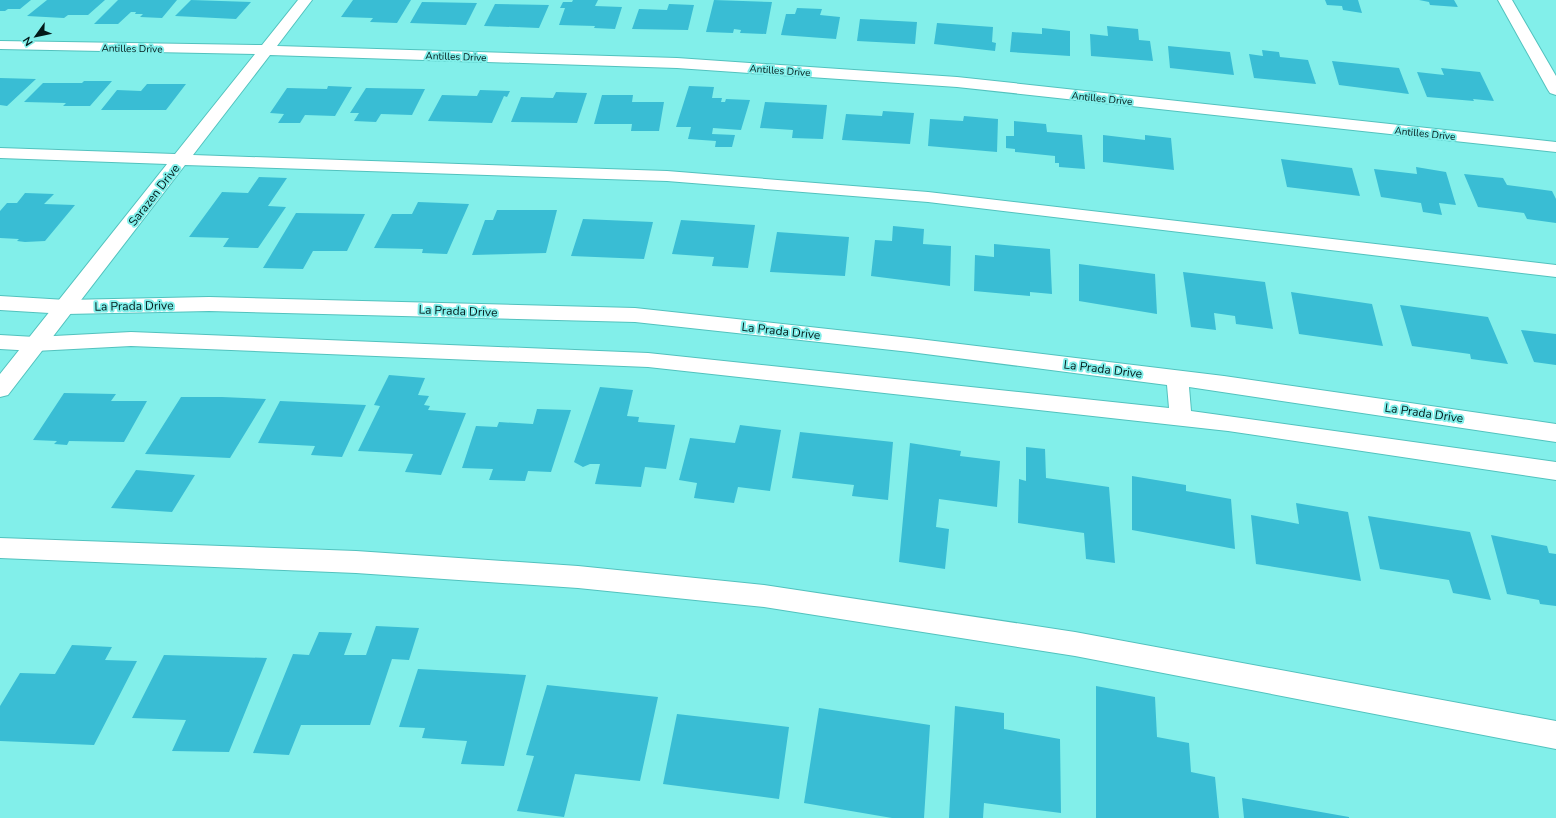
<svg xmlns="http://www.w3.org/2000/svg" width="1556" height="818" font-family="'Nunito Sans',sans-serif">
<rect width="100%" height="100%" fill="#82efea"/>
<path fill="#39bdd4" d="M0,0H31L20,9H8L5,11H0Z
M47,0H105L88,15H68L64,18L27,16Z
M118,0H177L162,18L140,17L143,14H135L136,12H131L118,24H94Z
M191,0L251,2L236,19L175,16Z
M353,0H411L397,23L370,22L373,18L341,17Z
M573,0H598L595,6L622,7L615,29L594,28L595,26L559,25L565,8H560L563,2H572Z
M714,0L772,2L766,34L740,33L741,30L734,29L733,33L706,32Z
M1325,0H1358L1362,13L1343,10L1342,6L1327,5Z
M1419,0H1454L1458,7L1430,5L1429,2Z
M422,2L477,3L466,25L410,23Z
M495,4L549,5L539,28L484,26Z
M669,4L694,5L688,30L632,29L639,9L667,10Z
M797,8L822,9L820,15L840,17L836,39L781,35L786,14H795Z
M860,19L917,22L915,44L857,41Z
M937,23L993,27L992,42L996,43L995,51L934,44Z
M1107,26L1138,29L1139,40L1150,41L1153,61L1091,56L1090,34L1108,36Z
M1042,28L1070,31V56L1010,52L1012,32L1042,34Z
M1168,46L1230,52L1234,75L1170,68Z
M1262,50L1279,52L1280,57L1308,60L1316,84L1254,78L1249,54L1263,56Z
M1332,61L1399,68L1409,94L1339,85Z
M1441,68L1480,72L1494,101L1473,99L1474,101L1427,97L1417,72L1444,75Z
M0,78L36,79L7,106L0,105Z
M84,81H112L90,106H63L66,103L24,102L43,83H82Z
M147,84H186L166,110H101L117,90L141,91Z
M328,86L352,87L335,116L305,115L300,123H278L284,114L270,113L287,88L327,89Z
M689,86L714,87L712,98H722L721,102H725L726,99L750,100L741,130L713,128L712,134L735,135L732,147H715L716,141L688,139L691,127H676Z
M366,88L425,89L412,115L381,114L376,122L354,121L359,113H350Z
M480,90L510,91L507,97L504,96L492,123L428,121L442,95L477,96Z
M556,92L587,93L577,123L511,122L521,97L553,98Z
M602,95H633L632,102H664L659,131H631L632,124H594Z
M765,102L827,105L823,139L792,138L793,130L760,128Z
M883,111L914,113L910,144L842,140L846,114L882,116Z
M964,116L998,119L997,152L928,146L930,119L963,121Z
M1014,121L1046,124L1047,132L1082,135L1085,169L1059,167V163H1055V156L1015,152V149L1006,148V136H1014Z
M1103,135L1145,140V135L1171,138L1174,170L1103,162Z
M1281,159L1352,168L1360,196L1287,187Z
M1416,167L1446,172L1456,205L1439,203L1442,215L1423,212L1421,203L1381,197L1374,169L1417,174Z
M1464,174L1503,178L1507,185L1552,191L1556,199V223L1527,219L1524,213L1478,207Z
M259,177L287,178L268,206L286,207L258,248L223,247L229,238L189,237L222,192L248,193Z
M25,193L54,194L44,204L75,205L45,241L25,242L17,241L19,239L0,238V211L7,203H17Z
M418,202L469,204L447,254L422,253L423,249L374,248L392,214H412Z
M497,210H557L546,253L472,255L485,220H493Z
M296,213L365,214L347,251H313L303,269L263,268Z
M583,219L653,222L644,259L571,256Z
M681,220L755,225L748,268L712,266L714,257L672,254Z
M893,226L924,229L923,244L951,246L950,286L871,276L875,240L892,241Z
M777,232L849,237L845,276L770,272Z
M994,244L1050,249L1052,294L1030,292V296L974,291L975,255L994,257Z
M1079,264L1155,274L1157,314L1079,301Z
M1183,272L1265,282L1273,329L1236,324L1235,316L1214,313L1216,330L1191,327Z
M1291,292L1372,304L1383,346L1299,334Z
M1400,305L1488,317L1508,364L1471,359L1470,354L1412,346Z
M1521,330L1556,334V365L1534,362Z
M389,375L425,378L418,395L429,396L424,405L430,406L428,410L466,413L441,475L405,472L413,454L358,451L380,406L374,405Z
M600,387L633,390L627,416L639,417L638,422L675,425L666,469L645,467L641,487L595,484L600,464H590L583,467L574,462Z
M64,393L116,394L111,401H147L124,442L69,441L67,445L54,444L57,441L33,440Z
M181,397H222L266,399L230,458L145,454Z
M280,401L366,405L342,457L311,455L315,446L258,443Z
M537,409L571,410L551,472L528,471L525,481L489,480L493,469L462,468L476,426L497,427L499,422L533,424Z
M740,425L781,430L770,491L738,487L734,503L694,498L697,483L679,480L690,438L735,443Z
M800,432L893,442L888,500L852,496L854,485L792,478Z
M910,443L961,451L960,456L1000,461L997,507L939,499L936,527L949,529L945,569L899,562Z
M1026,447L1045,449L1046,478L1109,487L1115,563L1086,559L1084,533L1018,523L1019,479L1026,481Z
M136,470L195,475L172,512L111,508Z
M1132,476L1186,485V491L1231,499L1235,549L1132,530Z
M1296,503L1348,512L1361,581L1256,564L1251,515L1299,524Z
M1368,516L1470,532L1491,600L1453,593L1449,580L1380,569Z
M1491,535L1547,546L1549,553L1556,554V606L1540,604L1539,600L1507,594Z
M376,626L419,628L409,660L392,659L370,725H301L289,755L253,753L293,654L309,655L319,632L352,633L344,655H366Z
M72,645L112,647L105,660L137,661L94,745L0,741V706L20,673L55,674Z
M164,655L267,658L229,752L172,751L186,720L132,718Z
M418,669L526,675L504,766L461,764L467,741L422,738L425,728L399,727Z
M547,685L658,697L640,781L575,774L564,817L517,811L534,756L526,755Z
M1096,686L1155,697L1157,737L1189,743L1191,772L1215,777L1219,818H1096Z
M955,706L1004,713V729L1060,739L1061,813L984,803L983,818H949Z
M819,708L930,725L924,818H892L804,803Z
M677,714L789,727L779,799L663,784Z
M1242,798L1349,817V818H1244Z"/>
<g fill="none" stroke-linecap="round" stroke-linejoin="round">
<defs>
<path id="minor" d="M298,0H312L277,46L677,58L957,77L1556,142V152L957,87L677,68L270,55L193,155L667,171L928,192L1556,265V277L928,202L667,181L185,165L8,395L0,397V374L167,164L0,158V148L175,154L255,54L0,49V41L262,45Z
M0,538L356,551L578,566L764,585L1075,632L1556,721V749L1075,656L764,607L578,588L356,573L0,558Z"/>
<path id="major" d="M1498,0H1512L1556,76V95L1550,93L1548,90Z
M0,296L66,300L209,297L635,308L910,338L1224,376L1556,424V442L1189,387L1191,411L1556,462V480L1228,431L648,367L131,346L35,351L0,349V335L35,337L131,332L648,353L1169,408L1167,385L910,352L635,322L209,311L66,314L0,310Z"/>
</defs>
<use href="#minor" stroke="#52c2be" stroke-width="2"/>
<use href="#major" stroke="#52c2be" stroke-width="2"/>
<use href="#minor" fill="#fff" fill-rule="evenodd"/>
<use href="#major" fill="#fff" fill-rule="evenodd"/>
</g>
<g text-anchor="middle" stroke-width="4" stroke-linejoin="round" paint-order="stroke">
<g font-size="10" fill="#021919" stroke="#82efea">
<text transform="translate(132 48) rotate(1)" y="4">Antilles Drive</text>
<text transform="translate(456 56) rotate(2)" y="4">Antilles Drive</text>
<text transform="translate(780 70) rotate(4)" y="4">Antilles Drive</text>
<text transform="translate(1102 98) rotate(6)" y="4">Antilles Drive</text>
<text transform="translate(1425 133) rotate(6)" y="4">Antilles Drive</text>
</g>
<g font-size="12" fill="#021919" stroke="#82efea">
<text transform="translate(154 195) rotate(-52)" y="4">Sarazen Drive</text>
<text transform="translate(134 306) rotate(-1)" y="4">La Prada Drive</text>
<text transform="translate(458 311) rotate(2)" y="4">La Prada Drive</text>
<text transform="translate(781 331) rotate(6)" y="4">La Prada Drive</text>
<text transform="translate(1103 369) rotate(7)" y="4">La Prada Drive</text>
<text transform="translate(1424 413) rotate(8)" y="4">La Prada Drive</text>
</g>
</g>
<g transform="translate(36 36) rotate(237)" stroke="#82efea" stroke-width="3" paint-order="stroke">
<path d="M0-3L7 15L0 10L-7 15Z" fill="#021919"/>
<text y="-6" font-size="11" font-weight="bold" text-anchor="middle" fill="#021919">N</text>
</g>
</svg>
